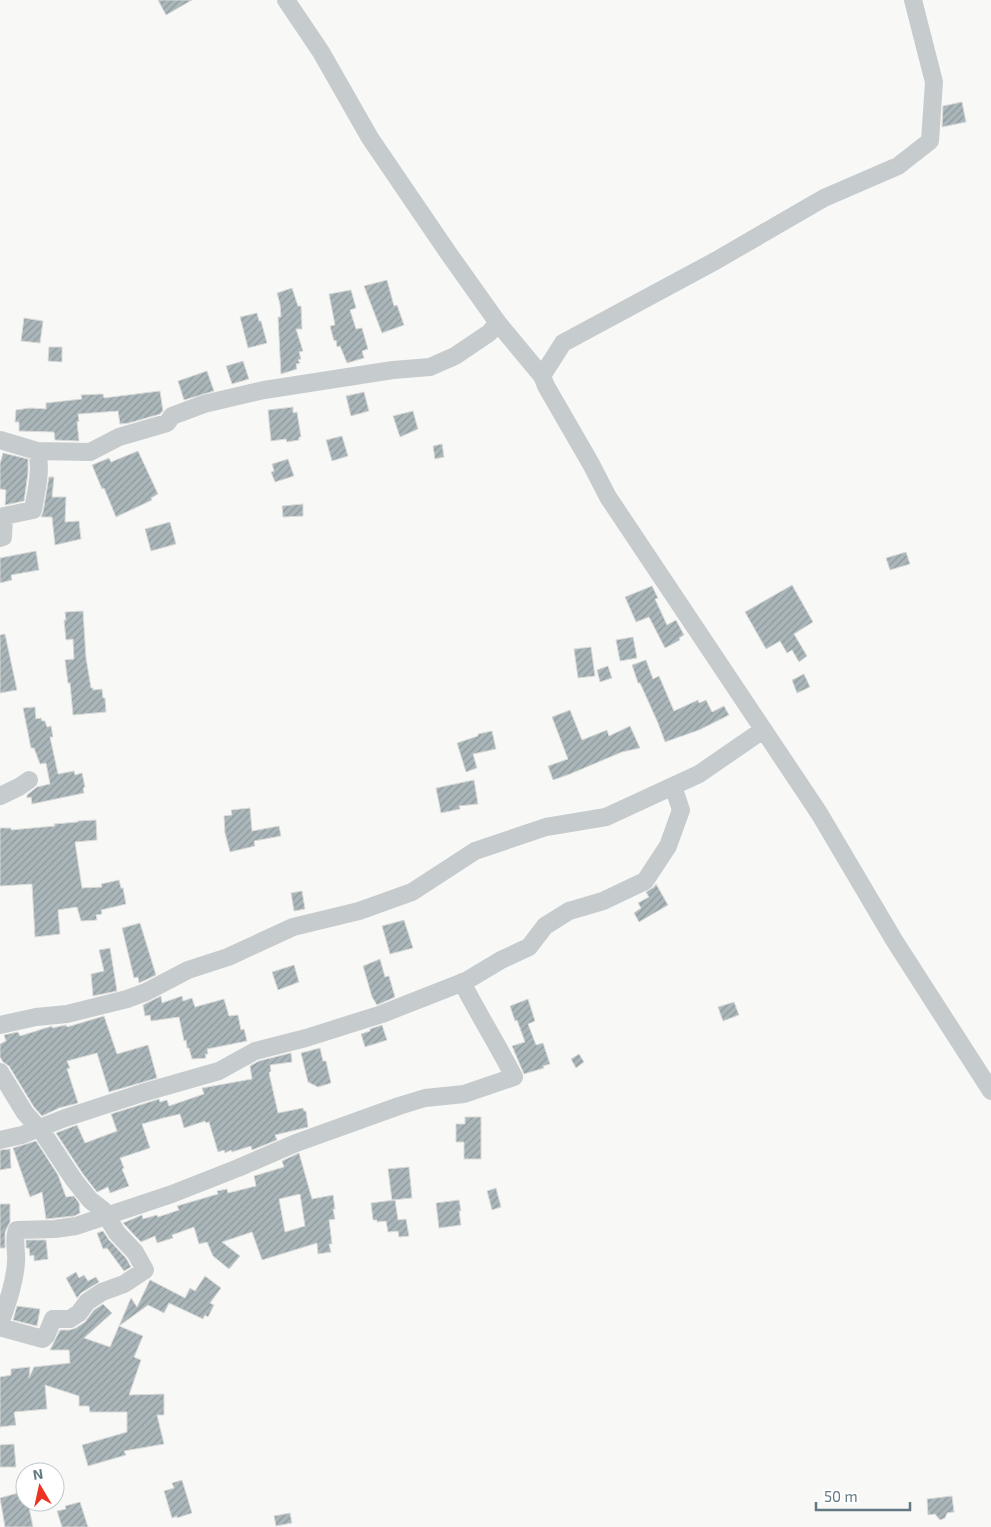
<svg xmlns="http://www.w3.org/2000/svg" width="991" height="1527" font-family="'Exo 2',sans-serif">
<defs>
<pattern id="building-hatch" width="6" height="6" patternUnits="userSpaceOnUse" patternTransform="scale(1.25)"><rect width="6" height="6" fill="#aab6b9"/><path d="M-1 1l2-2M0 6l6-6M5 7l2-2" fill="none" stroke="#8e999c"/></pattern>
</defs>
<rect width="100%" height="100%" fill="#f8f8f6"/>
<path fill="url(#building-hatch)" stroke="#dadad8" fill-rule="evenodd" d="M158,0H192L166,15Z
M962,102L966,122L942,127L943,106Z
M387,280L394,306L397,305L404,325L382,333L364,286Z
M292,288L298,306H301L302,329H296L303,351L299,352L301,359L298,360L300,363L296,364L297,369L281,374L278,317H281L280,304L277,293Z
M351,290L356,308L350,310L356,329L362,328L368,349L362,351L364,358L347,363L340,346L337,347L336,340L334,341L330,326L335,325L329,294Z
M257,313L259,321H261L267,343L248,348L240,317Z
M24,318L43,321L40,343L21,341Z
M49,347H62V362L48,361Z
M243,361L249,379L232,384L226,366Z
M207,371L214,391L184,400L178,381Z
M160,391L163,411L160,414L129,423L120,424L118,411L78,414L79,421L77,422L79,441L55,440L54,432L19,431V422H15L16,410L30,408L46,409V403L82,399L81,395L103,394L104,398Z
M364,392L369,411L351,416L346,396Z
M293,407V413L297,412L301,437H299V440L287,442L286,439L271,441L268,410Z
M413,411L418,429L400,437L393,416Z
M342,436L348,456L332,461L326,440Z
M442,444L444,457L435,459L433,446Z
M138,451L158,494L151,498L152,500L116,517L104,488L102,489L92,465L109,458L111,462Z
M3,453L28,459V473L24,501L5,505L6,490L0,489V464Z
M288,459L294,476L275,482L271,472L274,471L272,464Z
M49,477H54L52,497H66L65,522L79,521L81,539L55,545L52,517H41L43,512Z
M303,504V516L283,517L282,506Z
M170,522L176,544L151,551L145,529Z
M36,551L39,570L11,575L12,580L0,583V558Z
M906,552L910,564L890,570L886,558Z
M792,585L813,622L794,634L807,656L799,662L792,650L787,653L780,641L766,649L745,612Z
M652,586L658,598L655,599L667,625L676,620L684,635L679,638L680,640L665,648L649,617L636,622L625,597Z
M83,611L86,658L91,688H93V690L102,689L103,698H105L106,712L73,715L70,683H68L65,660L74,659L73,639L66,640L64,620H66L65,612Z
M5,634L17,690L0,693V635Z
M633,637L637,658L620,661L616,640Z
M591,647L595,676L578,678L574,649Z
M646,660L653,679L659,676L674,711L698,700L699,703L706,700L712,712L724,706L729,715L699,730L665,742L658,723L640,683H638L632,665Z
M608,666L612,678L600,682L597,670Z
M804,674L810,687L797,693L792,680Z
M35,707L36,719L41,718L42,721H45L47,727L51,726L53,737H50L58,774L74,771L75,775L82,773L85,787L83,788L84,793L32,804L31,797L27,798V795L37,787L50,784L46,763L40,764L34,748H31L23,708Z
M570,710L582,740L607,730L609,736L630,726L640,748L622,752L570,774L553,780L548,766L568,759L552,717Z
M492,731L496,749L473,754L477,768L466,772L457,743L478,736V734Z
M474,780L478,804L459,806L460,809L441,813L436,788Z
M250,808L252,831L279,826L281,836L254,841L255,846L230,852L225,833L224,816L232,815L231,810Z
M96,820L97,840L75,842L82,888L102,887L101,884L119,880L121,888H123L126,904L101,910L102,914L96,915L97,920L81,921L77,907L58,910L60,934L35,937L32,884L0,886V828H11V830L55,826L54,824L78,822V821Z
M656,884L668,905L639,922L634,913L641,908L638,903L649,897L646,892L654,887Z
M302,891L305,909L294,911L291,893Z
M404,920L413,948L390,954L382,926Z
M140,923L156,975L139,983L138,977L134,978L122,928Z
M110,948L117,991L93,996L91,974L104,971L99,950Z
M380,959L385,977L389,976L395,997L377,1005L372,997L363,966Z
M294,965L299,982L278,990L272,972Z
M161,996L162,1003L182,996L183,1001L192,998L195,1007L224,999L229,1016L238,1015L241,1030L244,1029L247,1041L207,1049L208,1054H205L206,1058L192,1059L189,1048H187L186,1040L184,1041L179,1017L151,1021L150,1015L145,1016L143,1005Z
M528,999L535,1021L528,1024L536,1045L543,1043L550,1064L543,1066L544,1068L524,1074L512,1046L525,1042L517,1020L515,1021L510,1006Z
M734,1002L739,1015L723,1021L718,1007Z
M104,1016L117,1054L148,1045L157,1078L109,1092L97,1053L67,1061L70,1068L67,1069L78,1103L59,1108L42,1116L34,1107L9,1066L3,1062L0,1057V1044L6,1041L4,1035L18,1032L20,1036L52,1026V1028L66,1025L67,1027Z
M382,1025L387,1040L365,1047L361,1034L370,1031V1029Z
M320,1048L323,1061H326L331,1083L318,1087L308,1082L301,1053Z
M291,1053L292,1062L270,1065L271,1071L269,1073L278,1113L303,1108L304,1111H306L308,1127L275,1135L277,1140L252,1150L251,1146L232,1152L231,1150L225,1153L224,1150L218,1152L209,1122L206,1123L205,1121L184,1128L180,1114L163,1118L142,1124L150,1148L120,1158L124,1168L122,1169L129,1186L110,1193L108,1187L97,1192L83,1174L56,1133L77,1125L85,1143L117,1131L111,1114L159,1099L160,1102L167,1100L169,1106L204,1094L202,1088L252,1079L250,1066L259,1061Z
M579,1054L584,1062L576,1068L571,1059Z
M465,1117H481V1159H464V1142H456V1124H465Z
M36,1141L58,1175L66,1197L74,1196L79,1203L80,1213L74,1216L46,1219L42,1192L30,1197L13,1148Z
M10,1149L11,1168L0,1170V1150Z
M299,1153L312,1199L333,1195L335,1209H333L335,1219L329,1220L332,1244H329L331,1252L318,1254L317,1243L262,1260L252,1232L222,1242L240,1256L229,1269L213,1256L207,1242L199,1244L194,1227L172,1235L173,1238L157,1243L155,1236L141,1242L123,1223L142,1215L143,1219L157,1215L158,1217L179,1210L177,1206L218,1194L217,1191L227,1189L228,1193L256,1186L254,1176L284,1167L282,1161ZM300,1194L305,1226L285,1232L279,1199Z
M409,1167L412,1198L392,1200L388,1169Z
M496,1188L501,1207L492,1210L487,1191Z
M395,1200L398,1220L406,1219L409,1236L399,1237L398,1231L388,1232L386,1221L377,1222V1220H373L371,1203Z
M459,1200L461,1211H459L461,1225L439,1228L436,1203Z
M0,1204H10V1222L5,1232V1248H0Z
M103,1231L109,1240L126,1258L131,1267L124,1271L107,1248L103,1249L97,1233Z
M26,1240H46L48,1259L34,1261V1255L30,1256L29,1248H26Z
M76,1272L79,1278L84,1275L88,1281L96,1277L99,1282L81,1293L77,1298L66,1278Z
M205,1276L221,1288L210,1303L214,1305L208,1317L205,1315L203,1319L169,1303L164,1313L148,1305L119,1326L131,1298L137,1307L150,1280L185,1298L190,1288L195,1291Z
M103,1304L112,1313L84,1338L110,1347L119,1326L143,1336L134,1357L141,1360L129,1395L164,1394V1415H157L164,1444L124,1451L126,1455L88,1466L82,1445L127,1432V1412H90L89,1406H79V1396L45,1385L47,1409L14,1412L16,1425L0,1427V1377L11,1375V1369L30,1367L29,1378L34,1367L70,1363L69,1350H50L60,1330H70L76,1328L85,1322L94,1310Z
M17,1306L40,1309L37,1326L13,1320Z
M14,1444L16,1467H0V1445Z
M182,1480L192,1513L177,1518V1516L172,1518L164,1491L174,1488L172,1483Z
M25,1491V1502H28L33,1527H5L0,1498Z
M952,1496L954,1512L947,1513L945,1518L940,1520L935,1514L928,1515L927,1499Z
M80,1502L88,1527H62L57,1511L66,1509L65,1506Z
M290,1513L292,1523L276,1526L274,1516Z"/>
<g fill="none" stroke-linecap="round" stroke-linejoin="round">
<path stroke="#c6cbcd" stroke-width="18" d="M286,0L321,52L370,138L449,254L498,323L542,376L546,386L591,464L608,497L819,813L894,940L991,1091
M542,376L563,343L717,260L824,198L898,166L930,141L934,82L913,0
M0,440L37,451L90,452L119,437L167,423L172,416L204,404L264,390L393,370L430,367L455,356L489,333L498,323
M0,538L3,537L4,516L33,510C36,491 42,471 37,451
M0,796L19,787L29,780
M0,1025L36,1017L67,1014L127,999L146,992L188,970L228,957L293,927L359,911L412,892L475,851L546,827L606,817L699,774L763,730
M0,1072L25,1113L43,1133L74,1180L90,1200L103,1210L117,1233L135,1252L145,1270L124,1284L102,1292L87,1302L79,1313L70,1319H53L46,1336L43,1339L3,1328L0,1325
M0,1140L22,1135L65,1118L142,1093L219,1071L255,1051L306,1038L382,1014L466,981L501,960L529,947L545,926L569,911L603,901L645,881L668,846L681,810L673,786
M0,1324C7,1304 15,1282 16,1262C17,1251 13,1240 17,1230L55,1229L76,1226L172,1194L238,1168L296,1143L399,1106L425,1098L464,1094L514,1077C498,1045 478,1014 462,982"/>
</g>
<g transform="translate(40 1487) rotate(351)"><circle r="24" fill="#ffffff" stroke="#c0c9cd"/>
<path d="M0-4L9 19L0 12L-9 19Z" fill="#ed3122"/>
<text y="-8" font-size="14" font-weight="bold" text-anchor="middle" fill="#627982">N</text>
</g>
<path d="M816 1502v8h94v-8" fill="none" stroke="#627982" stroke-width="2.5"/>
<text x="824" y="1502" font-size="15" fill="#627982" stroke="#ffffff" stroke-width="4" paint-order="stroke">50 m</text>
</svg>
